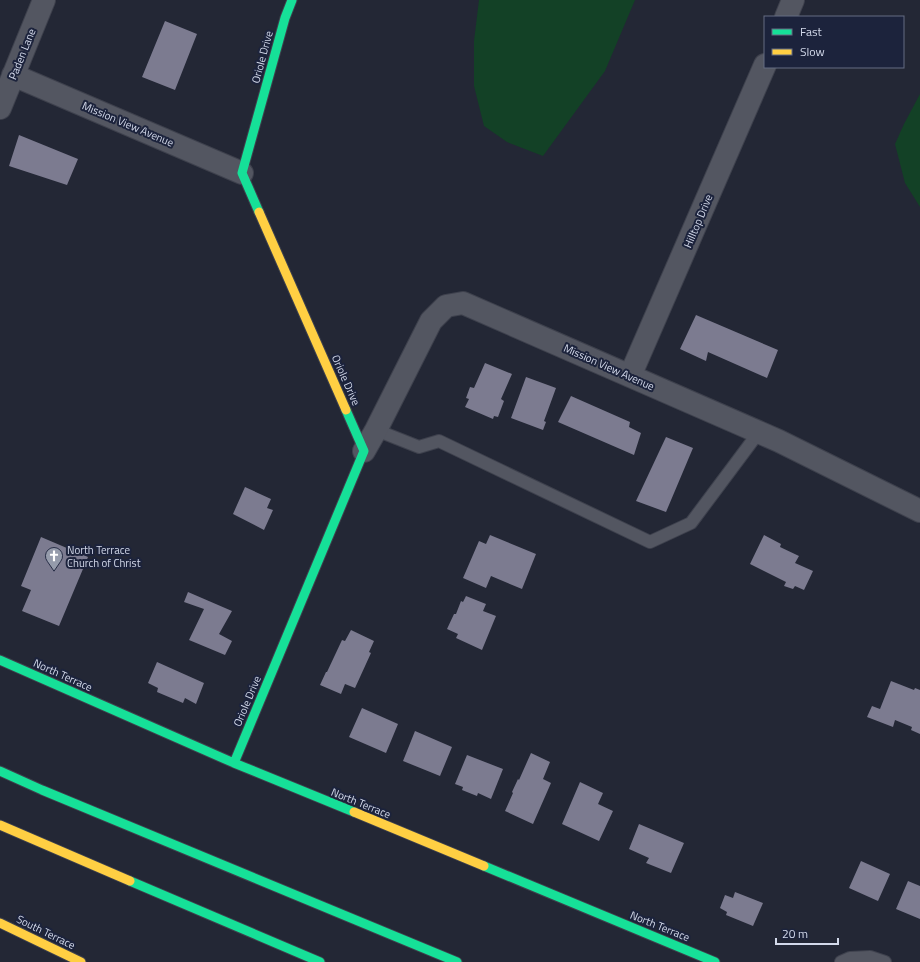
<svg xmlns="http://www.w3.org/2000/svg" width="920" height="962" font-family="'Titillium Web',sans-serif">
<rect width="100%" height="100%" fill="#232735"/>
<path fill="#134126" d="M479,0H635L605,71L543,156L507,142L484,126L474,86V41Z
M920,94V207L905,183L895,144L904,124Z"/>
<path fill="#7c7b90" d="M165,21L197,34L175,90L142,77Z
M19,135L78,159L67,185L9,166Z
M696,315L778,350L767,378L708,352L706,361L680,349Z
M485,363L512,374L501,399L504,401L498,417L494,416L493,419L465,407L469,399L466,398L470,387L474,388Z
M526,377L556,388L544,421L546,422L543,430L511,418Z
M571,396L630,422L629,427L641,433L634,455L558,422Z
M666,437L693,448L666,512L636,501Z
M245,487L271,499L267,508L273,510L264,530L233,514Z
M490,535L536,554L522,589L491,576L486,588L463,578L479,541L486,544Z
M764,535L781,544L780,547L799,556L795,563L813,571L804,590L795,586L793,589L784,586L786,582L750,564Z
M41,537L88,557L59,626L22,611L31,590L21,586Z
M188,592L232,611L219,634L232,641L225,655L189,640L204,609L184,602Z
M466,596L486,604L483,611L496,616L482,650L456,638L458,634L447,629L454,614H456L461,601L463,602Z
M351,630L374,641L369,652L371,653L355,688L345,684L341,694L320,685L326,672H327L342,640L345,641Z
M157,662L204,683L196,704L185,698L183,703L157,692L158,688L148,683Z
M891,681L914,690L915,688L920,690V734L911,730L912,727L895,720L893,727L867,717L872,706L880,709Z
M362,708L398,724L386,753L349,737Z
M415,731L452,747L440,776L403,761Z
M531,753L550,762L543,779L551,783L533,824L505,811L513,793L512,792L518,779L519,780Z
M467,755L503,769L491,799L478,793L477,796L462,790L463,787L455,784Z
M580,782L603,793L598,804L613,811L599,841L562,824Z
M639,824L684,843L671,873L646,863L649,858L629,849Z
M861,861L890,874L878,901L849,888Z
M908,881L920,886V919L896,909Z
M735,892L763,903L753,926L726,915L727,912L720,908L725,895L733,898Z"/>
<g fill="none" stroke-linecap="round" stroke-linejoin="round">
<defs>
<path id="lane" d="M376,430L419,447L439,441L650,542L691,523L759,432
M841,962L850,958L870,957L885,962"/>
<path id="street" d="M786,17L793,0
M13,75L242,173
M0,108L44,0
M630,376L765,65
M364,451L376,430L431,321L446,306L463,303L779,441L920,511"/>
<path id="fast" d="M259,212L242,173L285,18L292,0
M0,660L234,763L354,812
M234,763L364,451L346,410
M0,771L42,790L457,962
M484,866L715,962
M130,881L320,962"/>
<path id="slow" d="M259,212L346,410
M354,812L484,866
M0,825L130,881
M0,923L81,962"/>
</defs>
<use href="#lane" stroke="#3e414d" stroke-width="14"/>
<use href="#street" stroke="#3e414d" stroke-width="24"/>
<use href="#fast" stroke="#3e414d" stroke-width="11"/>
<use href="#slow" stroke="#3e414d" stroke-width="11"/>
<use href="#lane" stroke="#535661" stroke-width="12"/>
<use href="#street" stroke="#535661" stroke-width="22"/>
<use href="#fast" stroke="#16e098" stroke-width="9"/>
<use href="#slow" stroke="#ffcf43" stroke-width="9"/>
</g>
<defs>
<symbol id="church-pin" viewBox="-11 -11 22 30"><path d="M0 17L-7.5 6A9.5 9.5 0 1 1 7.5 6Z" fill="#959bab" stroke="#1c233c"/><path d="M-1.2-6h2.4v3.5h3.3v2.4h-3.3V6h-2.4V-.1h-3.3v-2.4h3.3Z" fill="#fff"/></symbol>
</defs>
<g fill-rule="evenodd">
<use href="#church-pin" x="44" y="546" width="20" height="27"/>
</g>
<g text-anchor="middle" stroke-width="4" stroke-linejoin="round" paint-order="stroke">
<g font-size="11" fill="#d3d9ea" stroke="#1c233c">
<text transform="translate(22 54) rotate(-68)" y="4">Paden Lane</text>
<text transform="translate(262 57) rotate(-75)" y="4">Oriole Drive</text>
<text transform="translate(128 124) rotate(23)" y="4">Mission View Avenue</text>
<text transform="translate(698 221) rotate(-67)" y="4">Hilltop Drive</text>
<text transform="translate(609 367) rotate(24)" y="4">Mission View Avenue</text>
<text transform="translate(346 380) rotate(66)" y="4">Oriole Drive</text>
<text transform="translate(63 675) rotate(24)" y="4">North Terrace</text>
<text transform="translate(247 701) rotate(-67)" y="4">Oriole Drive</text>
<text transform="translate(361 803) rotate(22)" y="4">North Terrace</text>
<text transform="translate(660 926) rotate(22)" y="4">North Terrace</text>
<text transform="translate(46 932) rotate(26)" y="4">South Terrace</text>
</g>
<g font-size="11" fill="#d3d9ea" stroke="#1c233c" text-anchor="start">
<text x="67" y="554">North Terrace<tspan x="67" dy="13">Church of Christ</tspan></text>
</g>
</g>
<rect x="764" y="16" width="140" height="52" fill="#1c233c" stroke="#656c82"/>
<rect x="772" y="29" width="20" height="6" fill="#16e098" stroke="#656c82"/>
<text x="800" y="36" font-size="12" fill="#d3d9ea">Fast</text>
<rect x="772" y="49" width="20" height="6" fill="#ffcf43" stroke="#656c82"/>
<text x="800" y="56" font-size="12" fill="#d3d9ea">Slow</text>
<path d="M776 938v6h62v-6" fill="none" stroke="#d3d9ea" stroke-width="2"/>
<text x="782" y="938" font-size="12" fill="#d3d9ea" stroke="#1c233c" stroke-width="3" paint-order="stroke">20 m</text>
</svg>
